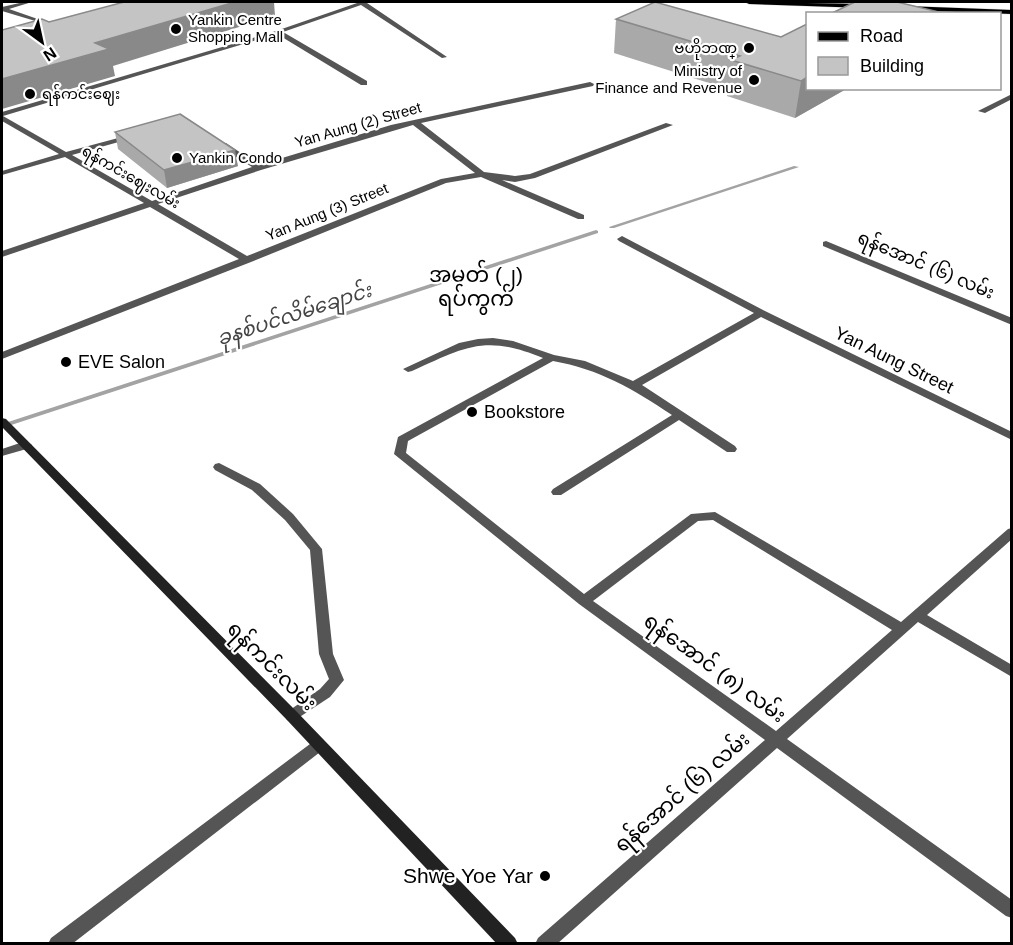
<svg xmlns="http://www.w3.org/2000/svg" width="1013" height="945" font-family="Helvetica,'Noto Sans Myanmar',sans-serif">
<rect width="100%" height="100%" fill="#fff"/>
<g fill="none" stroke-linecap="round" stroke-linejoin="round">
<path fill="#a3a3a3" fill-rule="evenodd" d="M794,166L799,167L614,228H610L609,227Z
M596,230L598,231V233L2,428V424Z"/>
<defs>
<path id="primary" d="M745,2L866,4L870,6L866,8L749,4Z
M905,6L1012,10V14L902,10L901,8Z"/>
</defs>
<use href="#primary" stroke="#dbdbdb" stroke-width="1"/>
<path fill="#555" fill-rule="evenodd" d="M24,2H32L9,9L52,24V26L2,11V7Z
M360,2H368L367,3L447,57L442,58L361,5L283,32L367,81V85H361L277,34L3,116L66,152L133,134V138L72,155L152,201L252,167L220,147V143H226L259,165L391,125L590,82L594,84L593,86L421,123L484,172L515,176L530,174L666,123L673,125L535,178L515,182L502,180L584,215V219H578L481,177L446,183L251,262L2,359V352L239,259L150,207L2,257V251L144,203L65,157L2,175V171L59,154L2,121V112L276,31ZM413,125L475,173L441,179L247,256L158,204L261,170Z
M1012,94V99L985,113L978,111Z
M622,236L765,311L1012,432V440L761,317L642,385L735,446L737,449L735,452H727L679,420L561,495H553L551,492L553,489L672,415C633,389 599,369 553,361L408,441L406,453L584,594L691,514L715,512L901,622L1008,529L1012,528V539L927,615L1012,665V677L918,622L787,739L1012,900V918L1006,916L777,748L557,944H535L538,938L765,740L579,604L394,454L398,437L543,358C485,334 465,347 412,371L408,372L403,369L459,343L478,339L493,338L513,341L554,355L585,361L633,381L754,313L619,241L617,239ZM713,520L892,630L776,731L593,601L698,521Z
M826,241L1012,318V325L823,246V242Z
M26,441L32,445L30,448L2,456V449Z
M219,463L260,484L293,514L322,549L333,654L344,680L330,697L292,722L287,720L285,716L287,712L320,689L329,679L319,654L310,550L285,520L252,490L215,470L213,467L215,464Z
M319,739L324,741L327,745L324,749L72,944H48L51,938L314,741Z"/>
<path fill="#222" fill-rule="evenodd" d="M2,418L6,419L297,712L515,938L518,944H497L287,720L2,427Z"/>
<use href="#primary" fill="#000" fill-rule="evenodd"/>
</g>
<path fill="#a9a9a9" d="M616,19L781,37L807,88H848L795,118L727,96L728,89L614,53Z
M115,132L238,166L167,188L118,149Z"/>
<path fill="#898989" d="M235,2H274L275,16L113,66L115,76L2,109V79L95,43Z
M807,77V88H848L795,118L801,81Z
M235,150L238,166L167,188L164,170Z"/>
<path fill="#c4c4c4" stroke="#898989" stroke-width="1.5" d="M124,2H235L95,43L109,49L2,79V30L42,19L49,22Z
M655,2L781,37L807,24V77L801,81L731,60L740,56L616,19Z
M855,2H897L935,11L930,14H830Z
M180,114L235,150L164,170L115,132Z"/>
<g fill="#000" stroke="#fff" stroke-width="2">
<circle cx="176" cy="29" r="6"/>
<circle cx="749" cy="48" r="6"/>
<circle cx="754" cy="80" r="6"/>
<circle cx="30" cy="94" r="6"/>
<circle cx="177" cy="158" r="6"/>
<circle cx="66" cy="362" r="6"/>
<circle cx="472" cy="412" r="6"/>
<circle cx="545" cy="876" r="6"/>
</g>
<g text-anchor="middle" stroke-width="4.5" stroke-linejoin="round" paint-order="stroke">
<g font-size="15" fill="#000" stroke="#fff" text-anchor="start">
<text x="188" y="25">Yankin Centre<tspan x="188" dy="17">Shopping Mall</tspan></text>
<text x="737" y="53" text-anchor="end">ဗဟိုဘဏ္</text>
<text x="742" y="76" text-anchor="end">Ministry of<tspan x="742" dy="17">Finance and Revenue</tspan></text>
<text x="42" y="99">ရန်ကင်းဈေး</text>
<text x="189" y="163">Yankin Condo</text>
</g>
<g font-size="15" fill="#000" stroke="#fff">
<text transform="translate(358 125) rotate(-16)" y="5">Yan Aung (2) Street</text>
<text transform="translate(131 177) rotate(30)" y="5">ရန်ကင်းဈေးလမ်း</text>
<text transform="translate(327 212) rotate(-22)" y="5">Yan Aung (3) Street</text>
</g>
<g font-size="18" fill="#000" stroke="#fff">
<text transform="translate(926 265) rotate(23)" y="6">ရန်အောင် (၆) လမ်း</text>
<text transform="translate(894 360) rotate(26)" y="6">Yan Aung Street</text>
</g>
<g font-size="18" fill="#000" stroke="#fff" text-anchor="start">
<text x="78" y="368">EVE Salon</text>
<text x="484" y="418">Bookstore</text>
</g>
<g font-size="20" font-style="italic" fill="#444" stroke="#fff">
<text transform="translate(294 314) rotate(-18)" y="7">ခုနစ်ပင်လိမ်ချောင်း</text>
</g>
<g font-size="21" fill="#000" stroke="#fff">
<text x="476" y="282">အမှတ် (၂)<tspan x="476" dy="24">ရပ်ကွက်</tspan></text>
</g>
<g font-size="21" fill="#000" stroke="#fff">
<text transform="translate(272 666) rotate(45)" y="7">ရန်ကင်းလမ်း</text>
<text transform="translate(715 668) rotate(36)" y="7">ရန်အောင် (၈) လမ်း</text>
<text transform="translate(682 792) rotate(-41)" y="7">ရန်အောင် (၆) လမ်း</text>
</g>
<g font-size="21" fill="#000" stroke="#fff" text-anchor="end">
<text x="533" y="883">Shwe Yoe Yar</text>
</g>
</g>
<rect width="1013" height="945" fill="none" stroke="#000000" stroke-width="6"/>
<rect x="806" y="12" width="195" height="78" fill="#ffffff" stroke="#999999" stroke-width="1.5"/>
<rect x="818" y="32" width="30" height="9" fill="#000000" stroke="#999999" stroke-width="1.5"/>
<text x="860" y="42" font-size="18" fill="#000000">Road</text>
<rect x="818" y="57" width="30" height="18" fill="#c4c4c4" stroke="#999999" stroke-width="1.5"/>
<text x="860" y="72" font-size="18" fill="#000000">Building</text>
<g transform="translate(42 42) rotate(147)" stroke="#ffffff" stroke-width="4.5" paint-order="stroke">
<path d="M0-4.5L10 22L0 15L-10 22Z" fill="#000000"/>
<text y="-9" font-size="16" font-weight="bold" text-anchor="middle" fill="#000000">N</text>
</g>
</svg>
